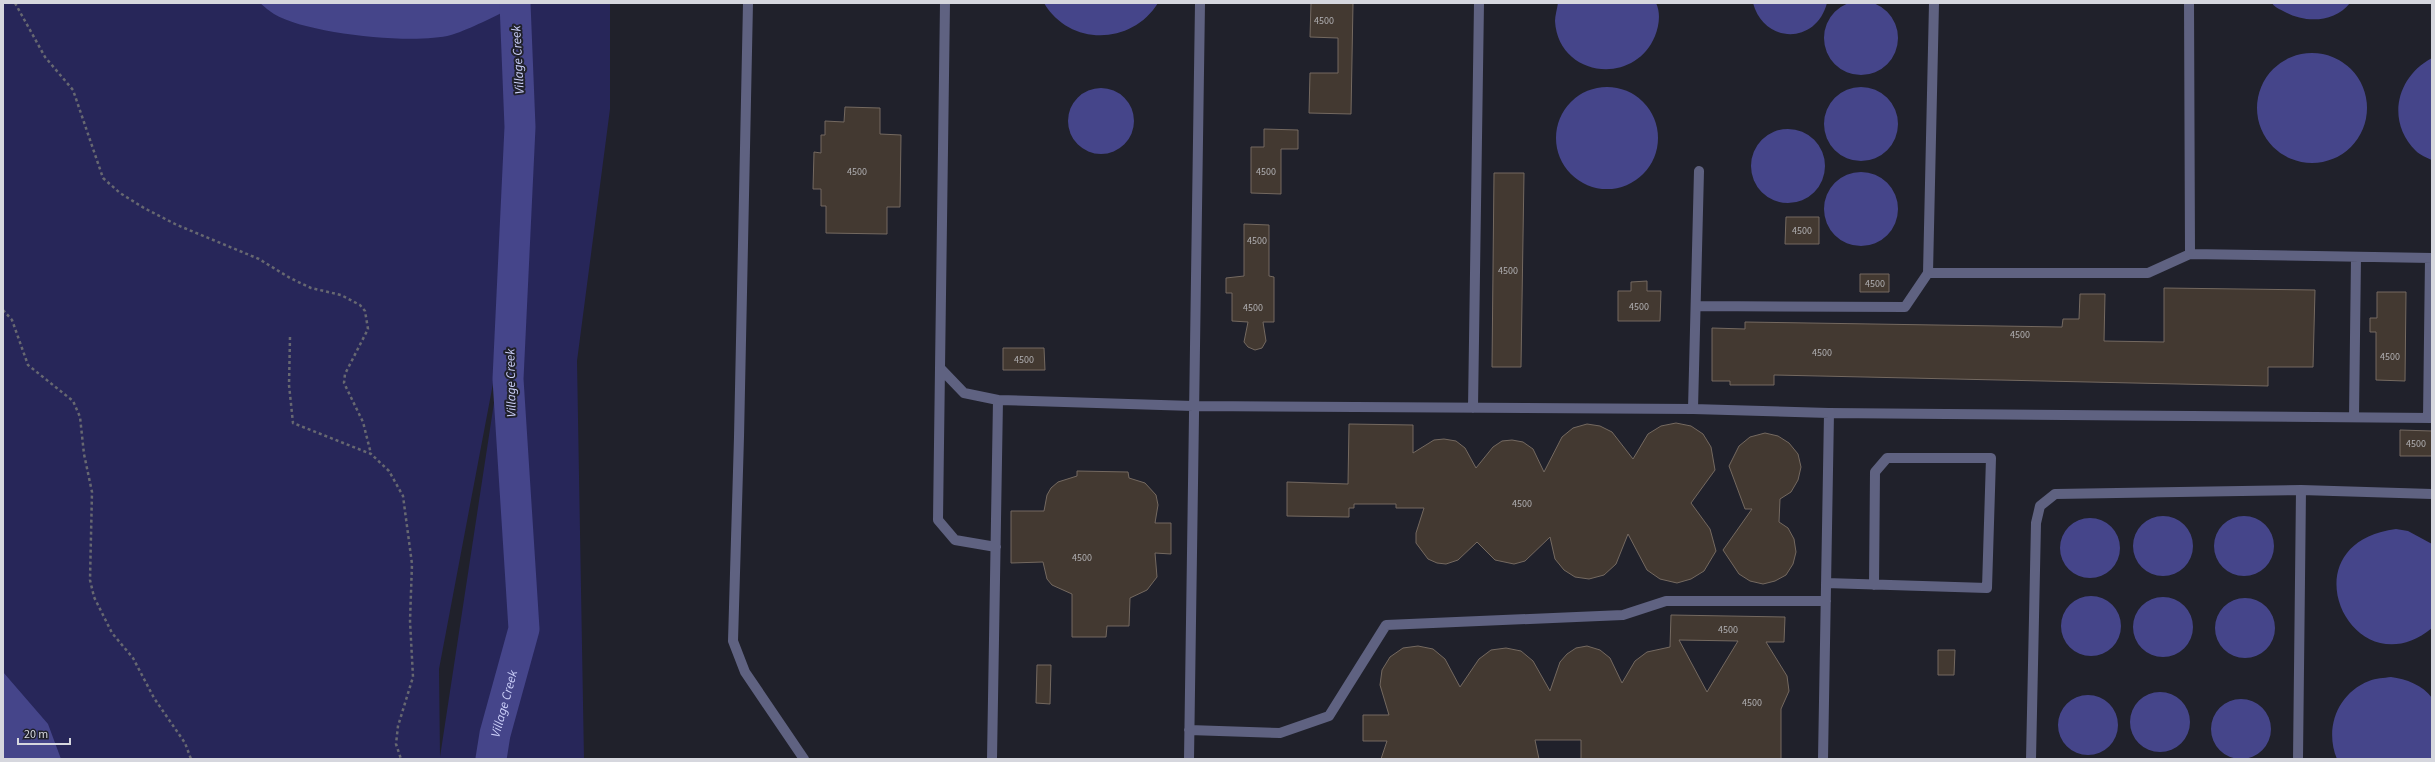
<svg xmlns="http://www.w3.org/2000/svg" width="2435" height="762" font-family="'Source Sans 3',sans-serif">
<rect width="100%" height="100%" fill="#20212b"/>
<path fill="#272659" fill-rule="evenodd" d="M3,3H610V109L577,361L584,759H3ZM513,278L440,757L439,669Z"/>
<path fill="#45458a" d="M1824 38a37 37 0 1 1 74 0a37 37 0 1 1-74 0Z
M260,3H520C506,11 466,31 451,35C414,45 307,34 274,14C269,11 265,7 260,3Z
M1044,3H1158C1132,45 1070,47 1044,3Z
M1558,3H1656C1661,13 1659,26 1655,36C1634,87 1558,77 1555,21C1555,16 1557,9 1558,3Z
M1753,3H1827C1816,45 1764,44 1753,3Z
M2272,3H2350C2334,23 2305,23 2285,12C2280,9 2275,8 2272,3Z
M2257 108a55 55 0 1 1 110 0a55 55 0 1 1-110 0Z
M2432,58V160C2427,158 2420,155 2416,151C2386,122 2396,77 2432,58Z
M1824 124a37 37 0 1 1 74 0a37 37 0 1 1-74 0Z
M1556 138a51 51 0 1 1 102 0a51 51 0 1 1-102 0Z
M1068 121a33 33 0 1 1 66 0a33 33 0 1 1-66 0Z
M1751 166a37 37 0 1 1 74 0a37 37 0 1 1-74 0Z
M1824 209a37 37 0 1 1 74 0a37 37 0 1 1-74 0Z
M2214 546a30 30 0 1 1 60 0a30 30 0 1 1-60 0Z
M2133 546a30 30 0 1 1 60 0a30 30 0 1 1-60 0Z
M2060 548a30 30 0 1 1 60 0a30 30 0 1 1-60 0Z
M2396,529L2408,531L2432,544V628C2353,693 2282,544 2396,529Z
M2061 626a30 30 0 1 1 60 0a30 30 0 1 1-60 0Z
M2133 627a30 30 0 1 1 60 0a30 30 0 1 1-60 0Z
M2215 628a30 30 0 1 1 60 0a30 30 0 1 1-60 0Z
M3,672L48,724L61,759H3Z
M2391,677C2406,679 2423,685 2432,698V759H2337C2324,728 2338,693 2369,681C2376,678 2384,678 2391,677Z
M2130 722a30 30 0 1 1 60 0a30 30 0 1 1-60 0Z
M2058 725a30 30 0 1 1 60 0a30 30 0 1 1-60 0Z
M2211 729a30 30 0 1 1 60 0a30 30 0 1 1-60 0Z"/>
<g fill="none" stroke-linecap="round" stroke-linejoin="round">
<path stroke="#45458a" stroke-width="31" id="s1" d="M491,759L495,734L524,629L508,379L520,127L515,3"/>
</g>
<path fill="#433931" stroke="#746960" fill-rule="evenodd" d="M1311,3H1353L1351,114L1309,113L1310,73H1338V38L1310,37Z
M845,107L880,108V134L901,135L900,207H887V234L826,233V206H821V189H813L814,152L821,153V135H825V121L844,122Z
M1264,129L1298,130V149H1281V194L1251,193V147H1264Z
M1494,173H1524L1521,367H1492Z
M1786,217H1819V244H1785Z
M1244,224L1269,225V276L1274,277V322H1263L1266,341L1262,348L1255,350L1248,347L1244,342L1248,322L1232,321V293H1226V278L1244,276Z
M1860,274H1889V292H1860Z
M1647,281V291H1661L1660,321H1618V291H1631V282Z
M2164,288L2315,290L2313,367H2268V386L1774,375V385H1730V381H1712V328L1745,329V322L2062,327L2063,319H2079L2080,294H2105L2104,341L2164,342Z
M2377,292H2406L2405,381L2376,380V332H2370V318H2377Z
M1003,348H1044L1045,370H1003Z
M1676,423L1691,426L1703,434L1711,447L1715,470L1691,503L1710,529L1716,551L1704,571L1691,579L1677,583L1660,579L1647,570L1628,534L1616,564L1604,575L1589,579L1575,577L1564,570L1555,559L1550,537L1525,561L1514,564L1495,560L1477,542L1458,560L1446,564L1437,563L1428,559L1416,543V533L1424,508H1396V504H1354V508H1349V517L1287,516V482L1348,484L1349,424L1413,425V453L1434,440L1444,439L1456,441L1465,448L1476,468L1493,447L1502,441L1512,440L1523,442L1533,449L1544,472L1562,437L1573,428L1587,424L1600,426L1612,432L1633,459L1648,434L1661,426Z
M2400,430L2432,431V456H2400Z
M1765,433L1778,436L1789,443L1798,454L1801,467L1798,480L1791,492L1780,499L1779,522L1788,528L1794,539L1796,552L1793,564L1786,575L1775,581L1763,584L1750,581L1739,574L1723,550L1752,509H1745L1729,466L1739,446L1750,437Z
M1077,471L1128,472L1129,478L1145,483L1156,495L1158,505L1155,523H1171V554L1155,553L1157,577L1147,590L1130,598L1129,626H1107L1106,637H1072V594L1052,585L1047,579L1043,562L1011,563V511H1044L1047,495L1051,488L1058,482L1077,476Z
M1671,615L1785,617L1784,642H1766L1787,676L1789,691L1781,709V759H1581V740H1535L1539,759H1381L1387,741H1363V715H1389L1380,685L1382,670L1390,657L1403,648L1418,646L1433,649L1445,659L1460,687L1479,659L1491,650L1506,648L1521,651L1533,661L1550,691L1560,662L1567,654L1576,648L1587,646L1600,650L1610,658L1622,683L1635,661L1647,652L1670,647ZM1679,640L1738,641L1707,692Z
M1938,650H1955L1954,675H1938Z
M1037,665H1051L1050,704L1036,703Z"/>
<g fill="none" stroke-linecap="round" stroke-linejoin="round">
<path stroke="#676871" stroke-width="2.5" stroke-dasharray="3 3" stroke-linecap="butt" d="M15,3L45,57L73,90L103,178L120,193L144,208L177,225L259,259L290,278L311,288L341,295L360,305L365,311L368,329L345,374L344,383L363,422L371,454
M3,310L12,320L28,365L73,401L80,417L84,454L92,492L90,580L94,597L112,633L133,658L154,698L185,743L191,759
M290,337L289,385L293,423L371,454L389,471L403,496L412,564L410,621L413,677L398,726L396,744L401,759"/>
<path stroke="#5f6281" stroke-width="10" d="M748,3L739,437L733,641L745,672L804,759
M945,3L940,368L964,393L998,400
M1934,3L1928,273H2148L2190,254L2432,258
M2189,3L2190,254
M1696,306L1905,307L1928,273
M940,368L938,520L955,540L996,547
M1473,408L1479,3
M1693,409L1699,171
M2354,417L2356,257
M2428,418L2430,258
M1826,583L1987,588L1991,458H1887L1875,472L1874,585
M1189,730L1280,733L1329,716L1386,625L1623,615L1666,601H1826
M992,759L998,400L1193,406L1693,409L1829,413L2432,418
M1189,759L1200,3
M1823,759L1829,413
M2031,759L2036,523L2040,506L2055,494L2301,490L2432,494
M2298,759L2301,490"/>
</g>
<g text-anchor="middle" stroke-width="4" stroke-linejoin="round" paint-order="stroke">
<g font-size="10" fill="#b1b0b3">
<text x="1324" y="24">4500</text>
<text x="857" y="175">4500</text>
<text x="1266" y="175">4500</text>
<text x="1802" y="234">4500</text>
<text x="1257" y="244">4500</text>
<text x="1508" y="274">4500</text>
<text x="1875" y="287">4500</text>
<text x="1639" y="310">4500</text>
<text x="1253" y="311">4500</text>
<text x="2020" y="338">4500</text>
<text x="1822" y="356">4500</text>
<text x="2390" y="360">4500</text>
<text x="1024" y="363">4500</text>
<text x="2416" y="447">4500</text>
<text x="1522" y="507">4500</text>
<text x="1082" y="561">4500</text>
<text x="1728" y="633">4500</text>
<text x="1752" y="706">4500</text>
</g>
<g font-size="13" font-style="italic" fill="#cdd1fa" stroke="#20212b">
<text transform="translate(517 60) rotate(-93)" y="5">Village Creek</text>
<text transform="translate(510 383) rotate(-91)" y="5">Village Creek</text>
<text dy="5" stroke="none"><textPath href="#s1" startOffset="57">Village Creek</textPath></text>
</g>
</g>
<rect width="2435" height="762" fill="none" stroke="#d6d7de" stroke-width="8"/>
<path d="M18 738v6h52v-6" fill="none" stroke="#d6d7de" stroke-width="2"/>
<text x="24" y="738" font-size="12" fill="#d6d7de" stroke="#20212b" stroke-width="3" paint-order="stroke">20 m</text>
</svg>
